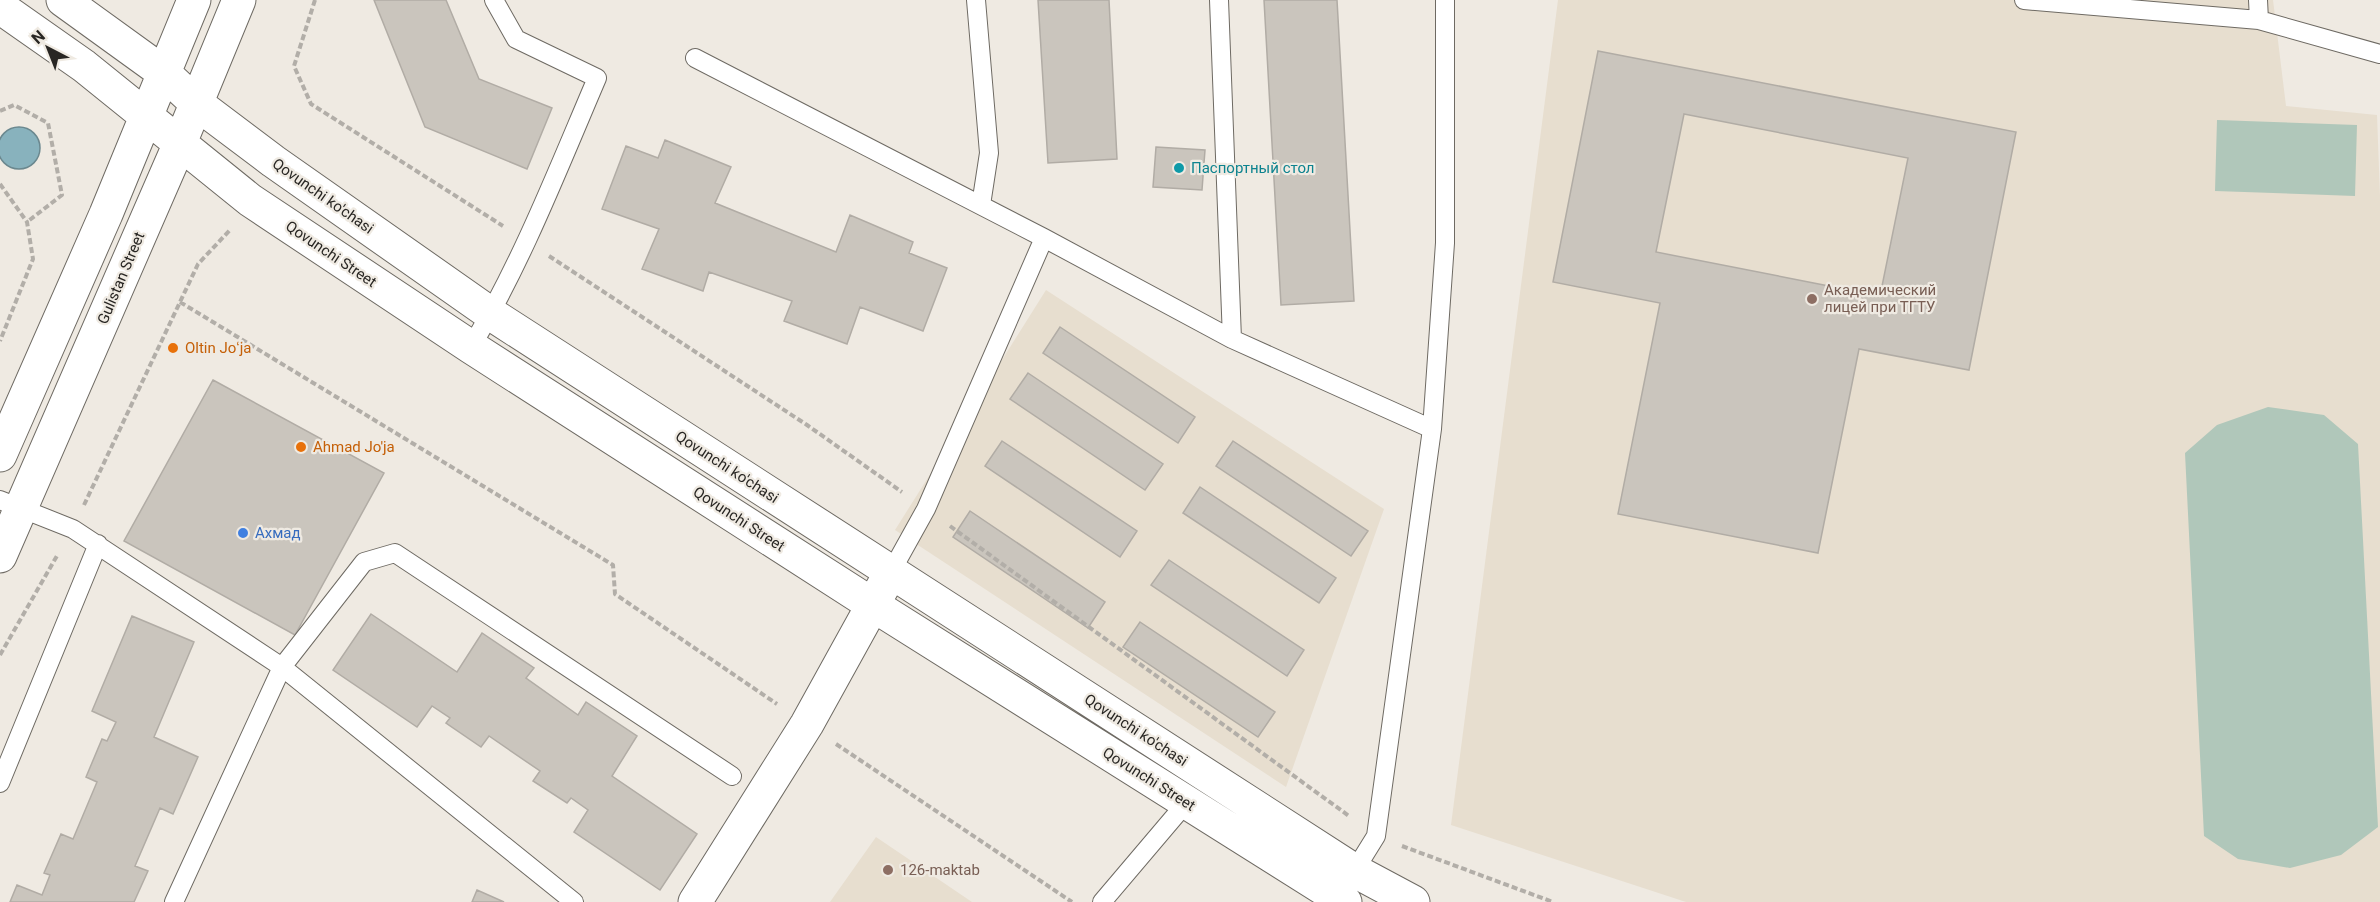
<svg xmlns="http://www.w3.org/2000/svg" width="2380" height="902" font-family="Roboto,sans-serif">
<rect width="100%" height="100%" fill="#efeae2"/>
<path fill="#e7decf" d="M1558,0H2273L2286,106L2377,115L2380,196V902H1686L1451,825Z
M1046,290L1384,509L1286,787L895,530Z
M876,837L972,902H830Z"/>
<path fill="#b0c7ba" d="M2217,120L2357,125L2355,196L2215,191Z
M2268,407L2324,415L2358,444L2378,827L2341,855L2290,868L2238,859L2204,836L2185,453L2217,425Z"/>
<path fill="#88b2bd" stroke="#6b888f" stroke-width="1.5" d="M-2 148a21 21 0 1 1 42 0a21 21 0 1 1-42 0Z"/>
<path fill="#cac5bd" stroke="#b1aca5" stroke-width="1.5" fill-rule="evenodd" d="M374,0H446L479,79L552,108L527,169L425,127Z
M1038,0H1109L1117,159L1048,163Z
M1264,0H1337L1354,301L1281,305Z
M1598,51L2016,132L1969,370L1859,349L1818,553L1618,514L1660,303L1553,282ZM1684,114L1908,158L1880,296L1656,252Z
M665,140L731,167L715,203L836,252L850,215L913,242L909,253L947,268L923,331L860,307L847,344L784,321L792,301L709,272L703,291L642,269L659,229L602,209L626,146L658,158Z
M1156,147L1205,150L1202,190L1153,187Z
M1060,327L1195,417L1178,443L1043,353Z
M1028,373L1163,464L1145,490L1010,399Z
M213,380L384,473L295,635L124,541Z
M1002,441L1137,531L1120,557L985,466Z
M1233,441L1368,531L1351,556L1216,466Z
M1200,487L1336,578L1319,603L1183,513Z
M970,511L1105,602L1088,628L953,537Z
M1169,560L1304,650L1287,676L1151,585Z
M371,614L457,672L482,633L534,668L526,678L578,715L586,702L637,736L612,776L697,834L660,890L574,832L588,810L571,798L567,803L533,781L540,771L489,736L481,747L446,723L450,718L432,706L417,727L333,670Z
M132,616L194,642L154,737L198,757L173,814L160,808L135,866L148,871L134,902H10L17,885L42,895L50,875L44,873L61,834L73,839L97,782L86,777L102,739L107,741L116,722L92,711Z
M1140,622L1275,712L1258,737L1123,647Z
M477,890L504,902H472Z"/>
<g fill="none" stroke-linecap="round" stroke-linejoin="round">
<defs>
<path id="lane" d="M976,0L989,153L981,205
M1219,0L1232,339
M2024,0L2259,20L2380,54
M2258,0L2259,20
M695,58L1044,238L1232,339L1432,429
M471,347C522,262 558,169 597,78L516,39L494,0
M0,500L73,529L282,667L364,562L395,553L732,776
M891,572L926,509L1044,238
M0,783L98,544
M1350,878L1376,836L1432,429L1445,243V0
M174,902L282,667L574,902
M1102,902L1186,803"/>
<path id="street" d="M695,902L807,724L891,572"/>
<path id="secondary" d="M63,0L164,73L196,103L273,161L491,314L1355,871L1413,902
M0,7L84,66L250,200L471,347L873,605L1345,902
M0,455L106,214L194,0
M0,556L180,143L239,0"/>
</defs>
<use href="#lane" stroke="#6e6a63" stroke-width="20"/>
<use href="#street" stroke="#6e6a63" stroke-width="35"/>
<use href="#secondary" stroke="#6e6a63" stroke-width="35"/>
<path stroke="#b2aea8" stroke-width="4" stroke-dasharray="6 3" stroke-linecap="butt" d="M315,0L294,66L311,104L503,226
M0,111L14,105L48,123L62,195L27,222
M0,184L27,222L33,259L0,341
M549,256L807,425L902,492
M180,302L613,565L615,594L777,704
M84,505L198,264L230,230
M950,526L1349,816
M0,655L58,554
M836,744L1072,902
M1402,846L1553,902"/>
<use href="#lane" stroke="#fff" stroke-width="18"/>
<use href="#street" stroke="#fff" stroke-width="33"/>
<use href="#secondary" stroke="#fff" stroke-width="33"/>
</g>
<circle fill="#0f9aa8" stroke="#efeae2" stroke-width="2" cx="1179" cy="168" r="6"/>
<g fill="#8d6e63" stroke="#efeae2" stroke-width="2">
<circle cx="1812" cy="299" r="6"/>
<circle cx="888" cy="870" r="6"/>
</g>
<g fill="#e8710a" stroke="#efeae2" stroke-width="2">
<circle cx="173" cy="348" r="6"/>
<circle cx="301" cy="447" r="6"/>
</g>
<circle fill="#3f7fe0" stroke="#efeae2" stroke-width="2" cx="243" cy="533" r="6"/>
<g text-anchor="middle" stroke-width="4.5" stroke-linejoin="round" paint-order="stroke">
<g font-size="15" fill="#0d838f" stroke="#efeae2" text-anchor="start">
<text x="1191" y="173">Паспортный стол</text>
</g>
<g font-size="15" fill="#282623" stroke="#efeae2">
<text transform="translate(323 196) rotate(35)" y="5">Qovunchi ko'chasi</text>
<text transform="translate(331 254) rotate(34)" y="5">Qovunchi Street</text>
<text transform="translate(121 278) rotate(-67)" y="5">Gulistan Street</text>
<text transform="translate(727 467) rotate(33)" y="5">Qovunchi ko'chasi</text>
<text transform="translate(739 519) rotate(33)" y="5">Qovunchi Street</text>
<text transform="translate(1136 730) rotate(33)" y="5">Qovunchi ko'chasi</text>
<text transform="translate(1149 779) rotate(32)" y="5">Qovunchi Street</text>
</g>
<g font-size="15" fill="#785e54" stroke="#efeae2" text-anchor="start">
<text x="1824" y="295">Академический<tspan x="1824" dy="17">лицей при ТГТУ</tspan></text>
<text x="900" y="875">126-maktab</text>
</g>
<g font-size="15" fill="#c56008" stroke="#efeae2" text-anchor="start">
<text x="185" y="353">Oltin Joʻja</text>
<text x="313" y="452">Ahmad Jo'ja</text>
</g>
<g font-size="15" fill="#366cbe" stroke="#efeae2" text-anchor="start">
<text x="255" y="538">Ахмад</text>
</g>
</g>
<g transform="translate(48 48) rotate(318)" stroke="#efeae2" stroke-width="4.5" paint-order="stroke">
<path d="M0-4.5L10 22L0 15L-10 22Z" fill="#282623"/>
<text y="-9" font-size="16" font-weight="bold" text-anchor="middle" fill="#282623">N</text>
</g>
</svg>
